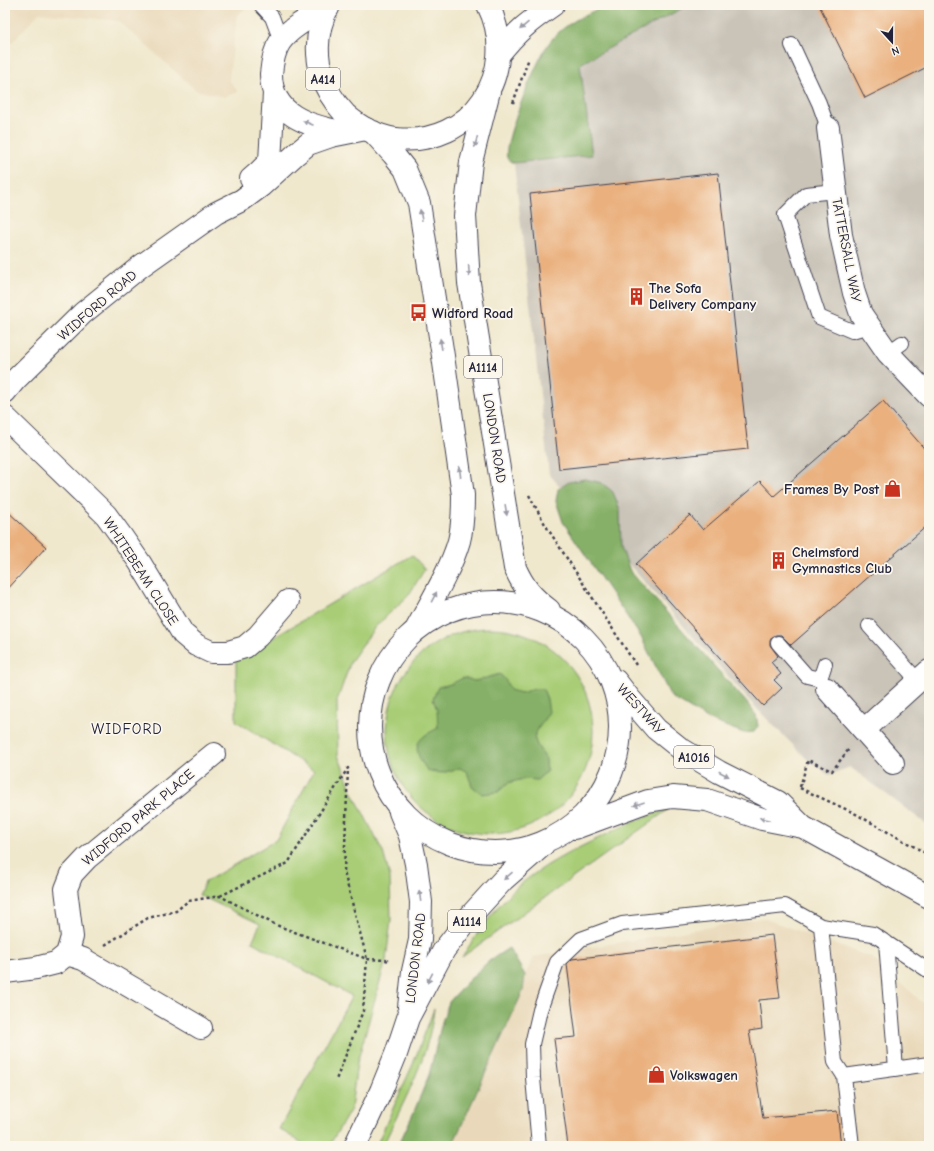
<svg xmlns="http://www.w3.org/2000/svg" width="934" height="1151" font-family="'Comic Neue',sans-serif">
<rect width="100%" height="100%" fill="#fbf7ec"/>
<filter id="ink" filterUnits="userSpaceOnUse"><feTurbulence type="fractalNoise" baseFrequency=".025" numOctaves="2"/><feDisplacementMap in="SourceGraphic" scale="8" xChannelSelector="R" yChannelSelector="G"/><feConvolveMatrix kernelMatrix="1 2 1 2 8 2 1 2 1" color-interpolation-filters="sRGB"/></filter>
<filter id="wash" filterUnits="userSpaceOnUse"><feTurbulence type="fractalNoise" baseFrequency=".012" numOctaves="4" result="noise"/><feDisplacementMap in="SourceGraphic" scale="16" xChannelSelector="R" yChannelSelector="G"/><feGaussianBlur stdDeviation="0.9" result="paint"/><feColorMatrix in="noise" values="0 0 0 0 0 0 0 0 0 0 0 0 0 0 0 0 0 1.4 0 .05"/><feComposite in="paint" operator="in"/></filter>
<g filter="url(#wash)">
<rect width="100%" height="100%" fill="#f0e8cd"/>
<path fill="#e9d9ba" d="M5,5H249L237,15L229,80L238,92L224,97L196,90L119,21L39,13L5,50Z
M763,918L872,958L929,1008V1146H452L523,991L525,975L534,957Z"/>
<path fill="#c9c3b8" d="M688,5H929V826L850,767L829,775L808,760L756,708L549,474L514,163L591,155L580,64Z"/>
<path fill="#a8cd76" stroke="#657858" d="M412,555L425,569L408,596L375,627L351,661L337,701L338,755L352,791L383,852L390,877L391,920L386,960L357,1063L351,1109L329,1146H307L279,1129L352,996L252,942L260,924L199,895L205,882L276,840L314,770L236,721V660Z
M387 731a103 103 0 1 1 206 0a103 103 0 1 1-206 0Z
M669,809L462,957C478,932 495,907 517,887C542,866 571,851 601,837C623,826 645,816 669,809Z
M434,1009C429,1058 403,1102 383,1146H376L413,1064Z"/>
<path fill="#86b067" stroke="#546951" d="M607,5H688L580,64L592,155L514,163C511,162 509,161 507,158C502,143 538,57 549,43C563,24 586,14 607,5Z
M585,479L602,483L613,492L620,510L621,547L630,571L747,703L756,715L758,726L754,732L744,733L709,720L671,697L641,637L563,522L556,501L558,489L569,482Z
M500,674L506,681L510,690L521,693L534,689H543L547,699L549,712L539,727L534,737L537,745L546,759L547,771L537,780L523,779L508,783L498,792L482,794L472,786L467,772L460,768L442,773L428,771C421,762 412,749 421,739C425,734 433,731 438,728L437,710L433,699L438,687L451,684L463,678L475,681Z
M509,948L525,975L523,991L452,1146H398L413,1114L429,1075L442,1022L449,1002L467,982L489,961Z"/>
<g id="blocks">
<path fill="#eab07e" d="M819,5H929V66L865,98Z
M718,173L748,449L559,469L530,194Z
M883,401L929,454V524L791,645L781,635H776L772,637L770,641V645L778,656L771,662L781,674L774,680L782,688L763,706L636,564L690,515L703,530L760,481L774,496Z
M5,509L46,547L5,592Z
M772,935L780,998L759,1000L762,1029L749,1031L763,1118L837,1111L841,1146H568L554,1039L576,1037L567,964L572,959Z"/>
</g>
</g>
<g filter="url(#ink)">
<use href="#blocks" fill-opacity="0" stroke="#414051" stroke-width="1"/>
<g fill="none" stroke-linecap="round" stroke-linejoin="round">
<defs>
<path id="service" d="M261,5L272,17L281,41
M792,45L819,103L828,128
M835,191L806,194L785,215L819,317L852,331L869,326
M888,353L902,343
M869,626L918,681
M778,643L807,676L820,679L827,689
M820,679L825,664
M821,926L835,1062L844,1076
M886,942L896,1069
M539,1146L533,1078L532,1044L540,1010L557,962L581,939L622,924L785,906L821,926L873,934L929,971
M852,1146L844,1076L929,1064"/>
<path id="minor" d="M328,8C312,17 291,26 280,42C274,51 272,63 271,74C271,115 309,126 342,132
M828,128L841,235L854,293L861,314L888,353L929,396
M251,179L259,172L270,161L274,93
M5,392L15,380L83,313L141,266L216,213L242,200L261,186L296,154L308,144L331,136L366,129
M5,417L106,515L122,537L140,563L183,634L196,645L211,652H228L245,647L258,636L288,601
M827,689L893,763
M864,730L929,671
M67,954L83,959L201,1028
M5,972L36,968L56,963L67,954L72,937L66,889L72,874L87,858L214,754"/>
<path id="primary" d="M489,91L471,162L465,216L466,232L469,283L515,568C524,588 532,597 549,610
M373,132L393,154L405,169L419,203L443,356L463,495C463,510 463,526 459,541C451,569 431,602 417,628
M370 727a125 125 0 1 1 250 0a125 125 0 1 1-250 0Z
M616,681L630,699L656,729L681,749L719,772L778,802L803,827L929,897
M400,812L410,836L416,864L421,902L420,940L413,971L409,1007
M575,828L648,801L673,797L707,800L762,819L803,827
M355,1146L381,1091L396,1054L408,1018L444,950L472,914L503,880L543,845"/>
<path id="trunk" d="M329,5C317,27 315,52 322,76C326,90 335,103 345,114C359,127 377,136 396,139C472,147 521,72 488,5
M499,54C517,31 530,21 553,5"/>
</defs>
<use href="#service" stroke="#414051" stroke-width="16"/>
<use href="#minor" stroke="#414051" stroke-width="24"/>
<use href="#primary" stroke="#414051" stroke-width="24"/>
<use href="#trunk" stroke="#414051" stroke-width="24"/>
<path stroke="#414051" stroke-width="2.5" stroke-dasharray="3 3" stroke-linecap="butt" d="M513,103L529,58
M529,495L546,526L636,665
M800,787L808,760L832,771L849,749
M800,788L854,813L929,855
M220,896L288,863L348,768L344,872L367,959L363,1011L336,1080
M105,945L148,918L176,911L188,901L220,896L276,925L367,959L386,960L390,962"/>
<use href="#service" stroke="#fff" stroke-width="14"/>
<use href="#minor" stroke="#fff" stroke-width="22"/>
<use href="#primary" stroke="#fff" stroke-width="22"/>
<use href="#trunk" stroke="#fff" stroke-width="22"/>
</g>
<defs><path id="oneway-solid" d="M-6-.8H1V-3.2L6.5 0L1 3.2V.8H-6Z"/></defs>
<g fill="#9c9ca7">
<use href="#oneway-solid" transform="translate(524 26) rotate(139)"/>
<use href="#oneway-solid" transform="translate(308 123) rotate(-157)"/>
<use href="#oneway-solid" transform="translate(476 142) rotate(104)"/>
<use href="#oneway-solid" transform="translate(421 215) rotate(-100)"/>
<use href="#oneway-solid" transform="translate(469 271) rotate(86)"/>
<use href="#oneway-solid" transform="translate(441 344) rotate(-99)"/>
<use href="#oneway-solid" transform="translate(460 472) rotate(-97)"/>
<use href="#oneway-solid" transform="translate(506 510) rotate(81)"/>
<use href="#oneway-solid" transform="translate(434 597) rotate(-62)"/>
<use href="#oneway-solid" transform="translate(724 774) rotate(27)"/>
<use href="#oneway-solid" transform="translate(639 804) rotate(161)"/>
<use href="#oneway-solid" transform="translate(765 819) rotate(-167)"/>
<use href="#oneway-solid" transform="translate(508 876) rotate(139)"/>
<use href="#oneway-solid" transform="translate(420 896) rotate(-97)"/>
<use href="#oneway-solid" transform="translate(430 978) rotate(117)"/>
</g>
</g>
<defs>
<symbol id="building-bare" viewBox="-9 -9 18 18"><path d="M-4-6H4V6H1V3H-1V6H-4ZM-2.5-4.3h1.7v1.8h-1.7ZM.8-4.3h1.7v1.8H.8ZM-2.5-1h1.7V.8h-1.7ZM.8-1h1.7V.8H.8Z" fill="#c8321e" stroke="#fbf7ec" stroke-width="2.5" paint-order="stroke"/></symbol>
<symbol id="bus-bare" viewBox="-9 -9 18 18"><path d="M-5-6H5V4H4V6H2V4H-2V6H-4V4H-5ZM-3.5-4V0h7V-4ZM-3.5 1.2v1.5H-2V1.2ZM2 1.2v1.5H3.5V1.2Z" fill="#c8321e" stroke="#fbf7ec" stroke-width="2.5" paint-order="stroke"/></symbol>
<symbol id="shop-bare" viewBox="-9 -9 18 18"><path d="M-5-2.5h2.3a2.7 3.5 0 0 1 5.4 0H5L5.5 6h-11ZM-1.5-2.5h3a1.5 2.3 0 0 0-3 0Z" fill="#c8321e" stroke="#fbf7ec" stroke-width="2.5" paint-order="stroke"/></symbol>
</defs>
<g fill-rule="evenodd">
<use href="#building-bare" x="624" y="284" width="25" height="25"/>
<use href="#bus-bare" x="406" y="300" width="25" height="25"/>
<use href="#shop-bare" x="880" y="476" width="25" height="25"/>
<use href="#building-bare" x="766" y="548" width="25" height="25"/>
<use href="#shop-bare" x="644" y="1062" width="25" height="25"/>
</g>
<g text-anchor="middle" stroke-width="3.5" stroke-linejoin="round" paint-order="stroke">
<g fill="#fbf7ec" stroke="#636270" stroke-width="1">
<rect x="306" y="68" width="34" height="22" rx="3"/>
<rect x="464" y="356" width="38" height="22" rx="3"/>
<rect x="674" y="746" width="40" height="22" rx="3"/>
<rect x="448" y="910" width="38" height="22" rx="3"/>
</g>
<g font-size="13" font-weight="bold" fill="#22223b">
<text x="323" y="84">A414</text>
<text x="483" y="372">A1114</text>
<text x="694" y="762">A1016</text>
<text x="467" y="926">A1114</text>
</g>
<g font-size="14" fill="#22223b" stroke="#fbf7ec">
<text transform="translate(847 250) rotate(79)" y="5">TATTERSALL WAY</text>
<text transform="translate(97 305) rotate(-41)" y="5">WIDFORD ROAD</text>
<text transform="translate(495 438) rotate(81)" y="5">LONDON ROAD</text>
<text transform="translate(141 571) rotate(57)" y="5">WHITEBEAM CLOSE</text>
<text transform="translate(641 709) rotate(48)" y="5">WESTWAY</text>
<text transform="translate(138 817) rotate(-40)" y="5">WIDFORD PARK PLACE</text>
<text transform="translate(415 958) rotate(-83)" y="5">LONDON ROAD</text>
</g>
<g font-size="14" font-weight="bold" fill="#22223b" stroke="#fbf7ec" text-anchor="start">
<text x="649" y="293">The Sofa<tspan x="649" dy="16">Delivery Company</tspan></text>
<text x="432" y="318">Widford Road</text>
<text x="879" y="494" text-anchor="end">Frames By Post</text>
<text x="792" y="557">Chelmsford<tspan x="792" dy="16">Gymnastics Club</tspan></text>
<text x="670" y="1080">Volkswagen</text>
</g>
<g font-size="15" letter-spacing="1" fill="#22223b" stroke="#fbf7ec">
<text x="127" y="734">WIDFORD</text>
</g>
</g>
<rect width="934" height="1151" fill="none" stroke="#fbf7ec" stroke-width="20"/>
<g transform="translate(892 42) rotate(159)" stroke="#fbf7ec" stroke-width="3" paint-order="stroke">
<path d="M0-3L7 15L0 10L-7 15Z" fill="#22223b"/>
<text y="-6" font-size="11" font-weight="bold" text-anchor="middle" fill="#22223b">N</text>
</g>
</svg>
